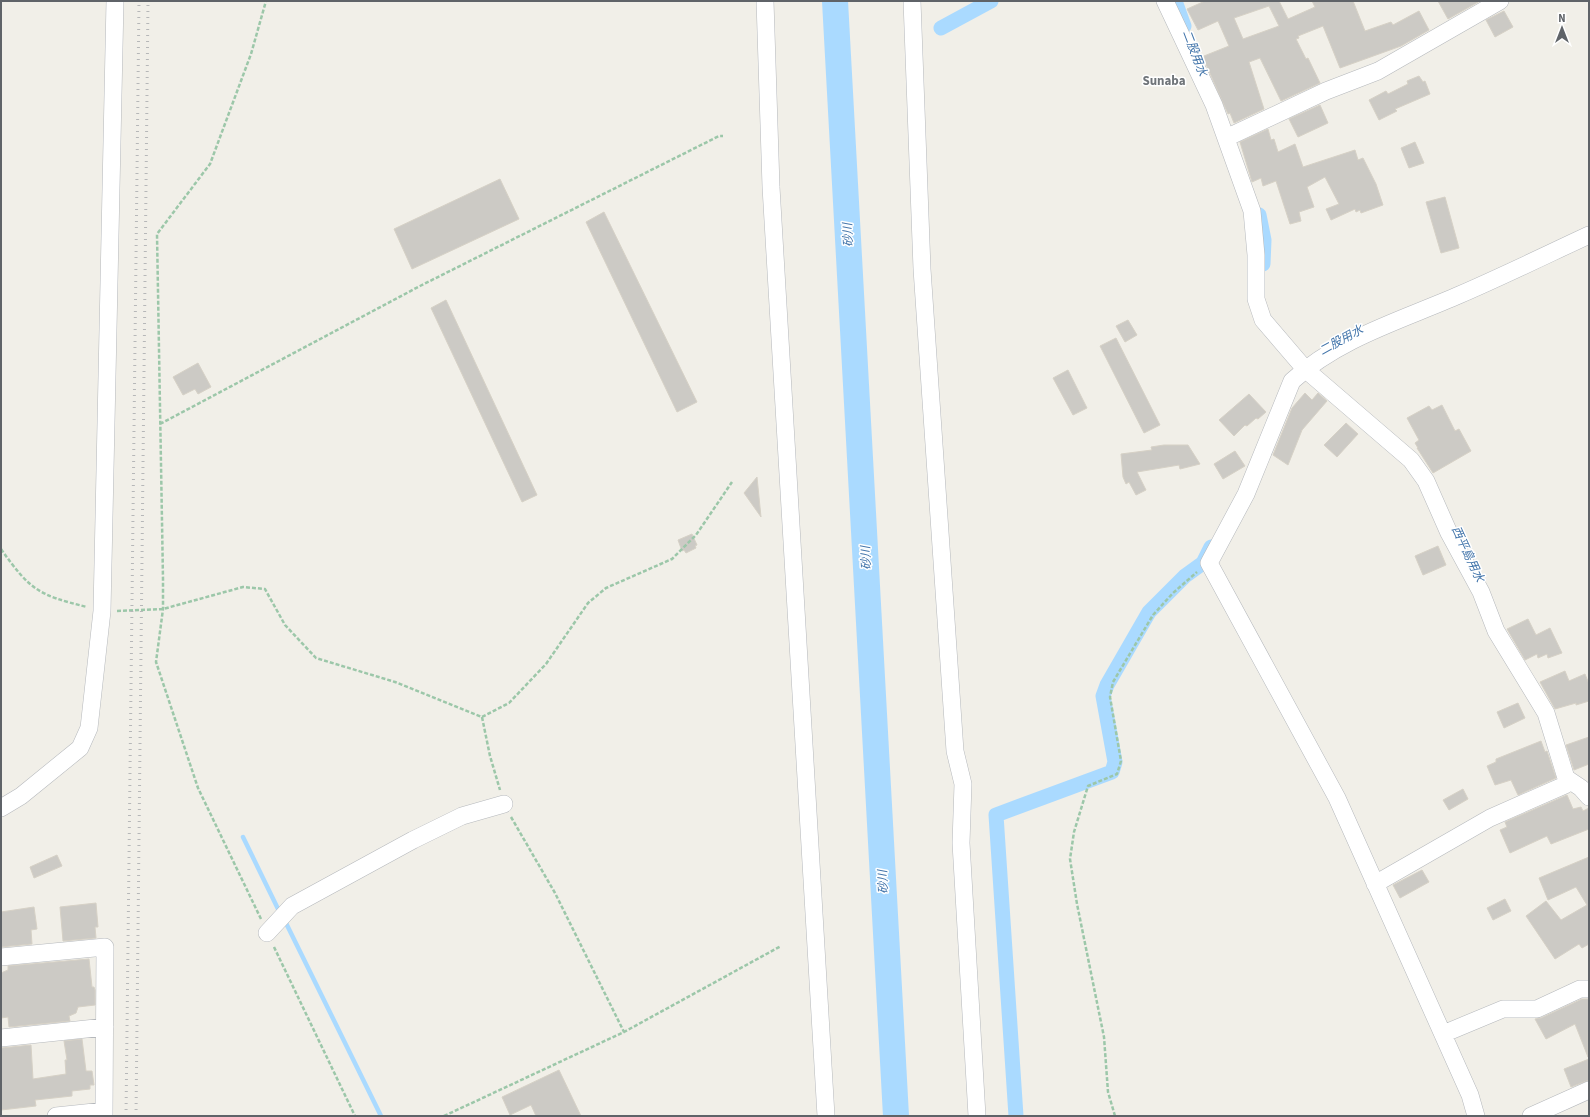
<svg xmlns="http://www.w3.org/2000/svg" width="1590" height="1117" font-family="'Source Sans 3','Noto Sans JP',sans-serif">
<rect width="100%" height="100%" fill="#f1efe8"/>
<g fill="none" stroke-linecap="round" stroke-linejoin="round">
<path stroke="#aadaff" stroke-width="4.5" d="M243,837L280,913
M284,919L381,1116"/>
<path stroke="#aadaff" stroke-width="15" d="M1175,1L1184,26
M941,28L991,1
M1259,215L1264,240L1263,264
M1016,1116L996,815L1112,772L1115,762L1103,696L1107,685L1149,612L1185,576L1203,563L1211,547"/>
<path stroke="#aadaff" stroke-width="26" d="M835,1L896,1116"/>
</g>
<path fill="#cccac5" stroke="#d6d1c6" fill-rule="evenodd" d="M1205,1H1279L1288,19L1315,7L1312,1H1353L1365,31L1391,22L1393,25L1419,11L1429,30L1401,46L1340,68L1323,26L1298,36L1299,38L1296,39L1306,59L1308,58L1320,83L1281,101L1260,58L1249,62L1264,109L1234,123L1230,113L1228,114L1205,62L1204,56L1229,46L1218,21L1198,30L1187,9ZM1269,6L1279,26L1243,39L1234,18Z
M1438,1H1480L1448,19Z
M1504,11L1513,27L1495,37L1486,20Z
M1419,76L1423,82L1425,81L1430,94L1395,109L1397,111L1379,120L1369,100L1386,91L1388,94L1408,84L1407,81Z
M1320,105L1328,123L1298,137L1289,119Z
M1268,129L1271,140L1274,139L1278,152L1295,144L1303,167L1355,150L1358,160L1363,158L1376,184L1383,205L1361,213L1360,210L1356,212L1355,209L1331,220L1326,209L1339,204L1325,177L1307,187L1314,207L1299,212L1301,221L1290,224L1276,181L1263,186L1261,178L1252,182L1240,142Z
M1415,142L1424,163L1409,168L1401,148Z
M500,179L519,219L412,269L394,229Z
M1445,197L1459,248L1441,253L1426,202Z
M604,212L697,402L677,412L586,222Z
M446,300L537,495L522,502L431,308Z
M1128,320L1137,335L1125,342L1116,326Z
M1116,338L1160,425L1144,433L1100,346Z
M198,363L211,387L198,394L195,389L183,395L173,377Z
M1068,370L1087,408L1073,415L1053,378Z
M1305,393L1312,400L1318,393L1327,401L1302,430L1288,465L1273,455L1292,408Z
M1249,394L1266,412L1258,419L1256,418L1247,426L1245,425L1234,436L1219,420Z
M1442,405L1455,431L1459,429L1471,451L1433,473L1417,448H1418L1415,443L1419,440L1407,418L1429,406L1432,410Z
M1346,423L1358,434L1337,457L1324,445Z
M1164,445H1188L1200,464L1180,469L1179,465L1137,472L1146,490L1136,495L1129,482L1126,484L1123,477L1121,454L1152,450L1151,447Z
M1235,451L1245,466L1223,479L1214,464Z
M757,477L761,517L744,493Z
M692,534L697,545L695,546L696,548L686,553L684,550L682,551L678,540Z
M1438,546L1446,565L1423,575L1415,556Z
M1528,619L1536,635L1550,628L1562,653L1548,658L1547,654L1538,658L1537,654L1525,660L1507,629Z
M1565,671L1569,681L1585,674L1589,684V701L1576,705V703L1555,709L1540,682Z
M1518,703L1525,718L1504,728L1497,712Z
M1589,737V764L1574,770L1566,745Z
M1541,741L1545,752L1547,751L1556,778L1518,795L1511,780L1495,785L1487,766L1496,762V759Z
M1463,789L1468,799L1449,810L1443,800Z
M1567,795L1573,809L1581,807L1583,811L1589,808V829L1551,844L1547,836L1510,853L1500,830L1507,827L1505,822Z
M57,855L62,866L34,878L30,867Z
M1589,857V944L1582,948L1579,944L1555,959L1526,916L1546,901L1561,920L1587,905L1576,887L1548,900L1539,878Z
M1422,870L1429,882L1400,898L1393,885Z
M1505,899L1511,911L1493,920L1487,908Z
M96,903L98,927H95L96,938L63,941L60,907Z
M34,907L37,929L31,930L32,944L1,947V912Z
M89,959L92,987H94L95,990V1005L78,1007L76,1013L69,1016L70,1021L9,1027L8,1017L1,1018V973L8,970V966Z
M1582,999H1589L1588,1057L1575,1024L1546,1039L1535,1019L1541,1018Z
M82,1039L86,1071H92L94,1085H90V1089L72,1091V1096L35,1100L36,1106L1,1110V1048L31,1045L33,1079L66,1074L65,1060H67L64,1041Z
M1589,1059V1080L1571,1087L1564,1069Z
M559,1070L581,1116H536L531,1105L510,1115L502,1097Z"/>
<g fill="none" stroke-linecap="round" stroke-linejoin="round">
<defs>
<path id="street" d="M765,1L771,187L826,1116
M912,1L922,269L955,751L963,784L961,843L977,1116
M1165,1L1214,105L1252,211L1256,255V299L1263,320L1305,369L1411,460L1426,481L1449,533L1481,592L1496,631L1546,713L1566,778L1581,788L1589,797
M1226,138L1326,91L1378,71L1500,1
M1,808L21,796L80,748L89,728L102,611L115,1
M1375,884L1490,818L1565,785L1569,780
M267,933L292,906L413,840L462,816L504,804
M1,957L105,947L104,1116
M1443,1034L1503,1009H1537L1580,989H1589
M1,1038L105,1027
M56,1116L104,1111
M1476,1116L1470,1095L1337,798L1209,563L1246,494L1292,381C1339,338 1402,320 1459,295C1503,276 1546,255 1589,235
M1531,1116L1589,1090"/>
</defs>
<use href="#street" stroke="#b5b8bc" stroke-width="18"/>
<path stroke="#9cc7a9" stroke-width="2.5" stroke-dasharray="4 2" stroke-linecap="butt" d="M160,424L420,286L719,136H723
M1,549C30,590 38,595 87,607
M117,611L163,609L243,587L265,589L285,625L316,658L395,682L482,717L509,703L546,664L588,603L606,588L672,559L696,535L732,482
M482,717L490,756L500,790
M511,817L555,893L624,1032
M261,919L198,788L156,662L163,609V579L157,234L210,164L251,54L266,1
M274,947L355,1116
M444,1116L624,1032L781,946
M1115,1116L1108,1092L1104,1037L1077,904L1070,859L1074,832L1088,786L1117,774L1121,761L1110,697L1113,682L1153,615L1173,593L1197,572"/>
<use href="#street" stroke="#fff" stroke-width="17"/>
<path stroke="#b6b7b8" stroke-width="3" stroke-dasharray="1 5" stroke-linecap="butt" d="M126,1116L139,1
M136,1116L148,1"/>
</g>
<g text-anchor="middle" stroke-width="3" stroke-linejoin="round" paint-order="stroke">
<g font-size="12" font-style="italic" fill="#4174aa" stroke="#fff">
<text transform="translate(1195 53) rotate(69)" y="4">二股用水</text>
<text transform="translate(848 235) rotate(-93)" y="4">砂川</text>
<text transform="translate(1341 340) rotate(-29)" y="4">二股用水</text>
<text transform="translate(1468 554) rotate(65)" y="4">西平島用水</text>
<text transform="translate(866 558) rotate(-93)" y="4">砂川</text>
<text transform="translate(883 882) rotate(-93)" y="4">砂川</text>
</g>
<g font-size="13" font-weight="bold" fill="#70757a" stroke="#fff">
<text x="1164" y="85">Sunaba</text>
</g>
</g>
<rect width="1590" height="1117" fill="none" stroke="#5f6368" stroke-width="4"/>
<g transform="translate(1562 28)" stroke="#ffffff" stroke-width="3" paint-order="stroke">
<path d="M0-3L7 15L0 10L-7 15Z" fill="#5f6368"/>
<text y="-6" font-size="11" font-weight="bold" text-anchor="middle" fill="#5f6368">N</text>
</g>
</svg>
